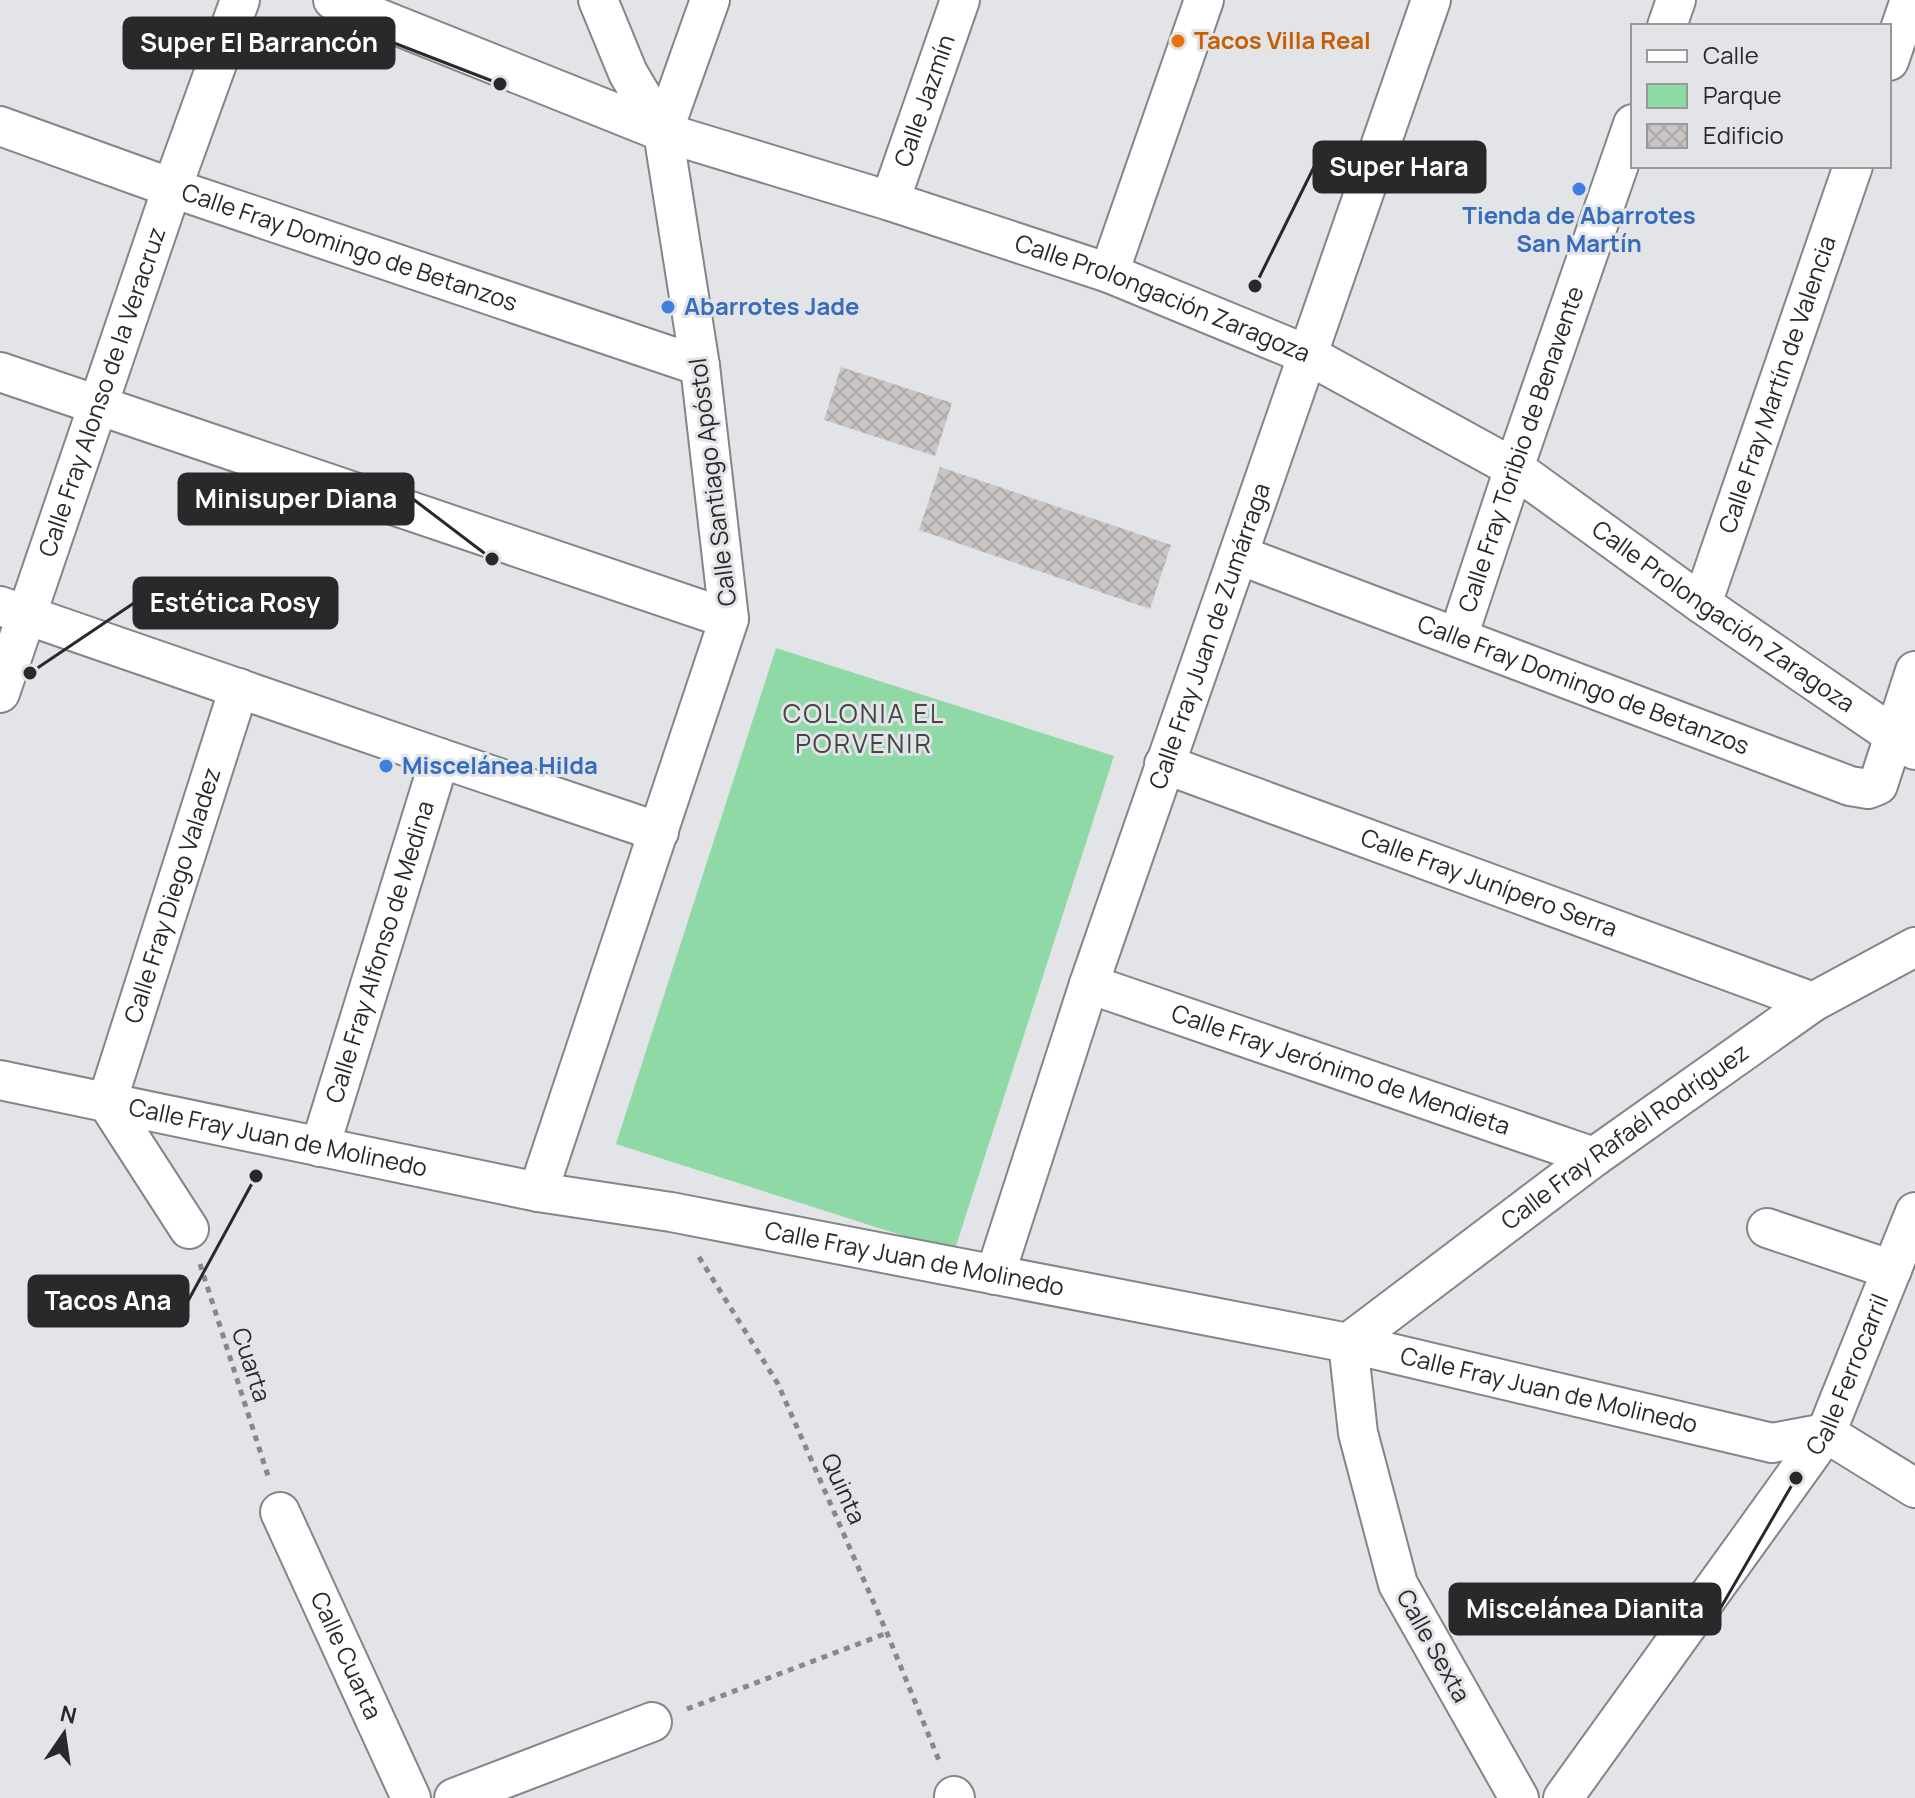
<svg xmlns="http://www.w3.org/2000/svg" width="1915" height="1798" font-family="Manrope,sans-serif">
<defs>
<pattern id="building-cross-hatch" width="8" height="8" patternUnits="userSpaceOnUse" patternTransform="scale(2)"><rect width="8" height="8" fill="#c9c5c4"/><path d="M0 0l8 8M0 8l8-8" fill="none" stroke="#ada9a9"/></pattern>
</defs>
<rect width="100%" height="100%" fill="#e2e4e7"/>
<path fill="#8fd9a6" d="M776,648L1114,756L954,1252L616,1144Z"/>
<path fill="url(#building-cross-hatch)" d="M841,367L952,403L935,456L824,420Z
M940,467L1171,545L1150,609L919,530Z"/>
<g fill="none" stroke-linecap="round" stroke-linejoin="round">
<defs>
<g id="minor">
<path id="s1" d="M333,0L663,132L890,201L1109,273L1308,355L1514,468L1702,604L1915,750"/>
<path d="M1667,26L1676,0"/>
<path d="M1889,61L1910,0"/>
<path id="s2" d="M0,126L172,188L700,366"/>
<path d="M663,132L710,0"/>
<path id="s3" d="M890,201L960,0"/>
<path d="M1109,273L1204,0"/>
<path d="M0,372L729,619"/>
<path id="s4" d="M1239,555L1850,786L1868,789L1878,785L1915,671"/>
<path id="s5" d="M1702,604L1853,166"/>
<path d="M0,606L440,758L659,832"/>
<path id="s6" d="M1458,637L1514,468L1633,124"/>
<path id="s7" d="M0,693L172,188L240,0"/>
<path id="s8" d="M1164,764L1813,1002"/>
<path id="s9" d="M1089,984L1594,1157"/>
<path id="s10" d="M0,1080L538,1192L671,1212L1348,1343L1772,1443L1826,1433L1915,1488"/>
<path id="s11" d="M320,1147L440,758"/>
<path d="M538,1192L729,619L700,366L663,132L628,73L598,0"/>
<path d="M1767,1228L1892,1270"/>
<path id="s12" d="M189,1229L107,1102L239,688"/>
<path id="s13" d="M995,1275L1089,984L1431,0"/>
<path id="s14" d="M280,1512L411,1798"/>
<path d="M954,1796L955,1798"/>
<path d="M454,1798L652,1722"/>
<path id="s15" d="M1519,1798L1398,1584L1358,1433L1348,1343L1594,1157L1813,1002L1915,947"/>
<path id="s16" d="M1563,1798L1826,1433L1915,1212"/>
</g>
</defs>
<use href="#minor" stroke="#838588" stroke-width="42"/>
<path stroke="#87888a" stroke-width="5" stroke-dasharray="6 6" stroke-linecap="butt" d="M699,1257L778,1384L887,1633L940,1763
M200,1264L269,1479
M687,1709L887,1633"/>
<use href="#minor" stroke="#fff" stroke-width="38"/>
</g>
<circle fill="#e8710a" stroke="#e2e4e7" stroke-width="3" cx="1178" cy="41" r="8"/>
<g fill="#3f7fe0" stroke="#e2e4e7" stroke-width="3">
<circle cx="1579" cy="189" r="8"/>
<circle cx="668" cy="307" r="8"/>
<circle cx="386" cy="766" r="8"/>
</g>
<g text-anchor="middle" stroke-width="6" stroke-linejoin="round" paint-order="stroke">
<g font-size="24" font-weight="bold" fill="#c56008" stroke="#e2e4e7" text-anchor="start">
<text x="1194" y="49">Tacos Villa Real</text>
</g>
<g font-size="24" fill="#28292a" stroke="#e2e4e7">
<text dy="8" stroke="none"><textPath href="#s3" startOffset="106">Calle Jazmín</textPath></text>
<text dy="8" stroke="none"><textPath href="#s2" startOffset="370">Calle Fray Domingo de Betanzos</textPath></text>
<text dy="8" stroke="none"><textPath href="#s1" startOffset="882">Calle Prolongación Zaragoza</textPath></text>
<text dy="8" stroke="none"><textPath href="#s5" startOffset="232">Calle Fray Martín de Valencia</textPath></text>
<text dy="8" stroke="none"><textPath href="#s7" startOffset="318">Calle Fray Alonso de la Veracruz</textPath></text>
<text dy="8" stroke="none"><textPath href="#s6" startOffset="198">Calle Fray Toribio de Benavente</textPath></text>
<text transform="translate(713 482) rotate(-97)" y="8">Calle Santiago Apóstol</text>
<text dy="8" stroke="none"><textPath href="#s1" startOffset="1530">Calle Prolongación Zaragoza</textPath></text>
<text dy="8" stroke="none"><textPath href="#s13" startOffset="674">Calle Fray Juan de Zumárraga</textPath></text>
<text dy="8" stroke="none"><textPath href="#s4" startOffset="368">Calle Fray Domingo de Betanzos</textPath></text>
<text dy="8" stroke="none"><textPath href="#s8" startOffset="346">Calle Fray Junípero Serra</textPath></text>
<text dy="8" stroke="none"><textPath href="#s12" startOffset="368">Calle Fray Diego Valadez</textPath></text>
<text dy="8" stroke="none"><textPath href="#s11" startOffset="204">Calle Fray Alfonso de Medina</textPath></text>
<text dy="8" stroke="none"><textPath href="#s9" startOffset="266">Calle Fray Jerónimo de Mendieta</textPath></text>
<text dy="8" stroke="none"><textPath href="#s15" startOffset="838">Calle Fray Rafaél Rodríguez</textPath></text>
<text dy="8" stroke="none"><textPath href="#s10" startOffset="284">Calle Fray Juan de Molinedo</textPath></text>
<text dy="8" stroke="none"><textPath href="#s10" startOffset="932">Calle Fray Juan de Molinedo</textPath></text>
<text transform="translate(251 1365) rotate(72)" y="8">Cuarta</text>
<text dy="8" stroke="none"><textPath href="#s16" startOffset="512">Calle Ferrocarril</textPath></text>
<text dy="8" stroke="none"><textPath href="#s10" startOffset="1580">Calle Fray Juan de Molinedo</textPath></text>
<text transform="translate(843 1489) rotate(66)" y="8">Quinta</text>
<text transform="translate(1433 1646) rotate(61)" y="8">Calle Sexta</text>
<text dy="8" stroke="none"><textPath href="#s14" startOffset="158">Calle Cuarta</textPath></text>
</g>
<g font-size="24" font-weight="bold" fill="#366cbe" stroke="#e2e4e7" text-anchor="start">
<text x="1579" y="224" text-anchor="middle">Tienda de Abarrotes<tspan x="1579" dy="28">San Martín</tspan></text>
<text x="684" y="315">Abarrotes Jade</text>
<text x="402" y="774">Miscelánea Hilda</text>
</g>
<g font-size="26" letter-spacing="2" fill="#444547" stroke="#e2e4e7">
<text x="864" y="723">COLONIA EL<tspan x="864" dy="30">PORVENIR</tspan></text>
</g>
</g>
<path fill="none" stroke="#28292a" stroke-width="3" d="M500 84L394 43M1255 286L1314 167M492 559L413 499M30 673L134 603M256 1176L188 1301M1796 1478L1720 1609"/>
<g fill="#28292a" stroke="#e2e4e7" stroke-width="3">
<circle cx="500" cy="84" r="8"/>
<circle cx="1255" cy="286" r="8"/>
<circle cx="492" cy="559" r="8"/>
<circle cx="30" cy="673" r="8"/>
<circle cx="256" cy="1176" r="8"/>
<circle cx="1796" cy="1478" r="8"/>
</g>
<g fill="#28292a" stroke="#28292a" stroke-width="3">
<rect x="124" y="18" width="270" height="50" rx="8"/>
<rect x="1314" y="142" width="171" height="50" rx="8"/>
<rect x="179" y="474" width="234" height="50" rx="8"/>
<rect x="134" y="578" width="203" height="50" rx="8"/>
<rect x="29" y="1276" width="159" height="50" rx="8"/>
<rect x="1450" y="1584" width="270" height="50" rx="8"/>
</g>
<g font-size="26" text-anchor="middle" font-weight="bold" fill="#fff">
<text x="259" y="52">Super El Barrancón</text>
<text x="1399" y="176">Super Hara</text>
<text x="296" y="508">Minisuper Diana</text>
<text x="235" y="612">Estética Rosy</text>
<text x="108" y="1310">Tacos Ana</text>
<text x="1585" y="1618">Miscelánea Dianita</text>
</g>
<rect x="1631" y="24" width="260" height="144" fill="#e2e4e7" stroke="#98999b" stroke-width="2"/>
<rect x="1647" y="50" width="40" height="12" fill="#ffffff" stroke="#98999b" stroke-width="2"/>
<text x="1703" y="64" font-size="24" fill="#28292a">Calle</text>
<rect x="1647" y="84" width="40" height="24" fill="#8fd9a6" stroke="#98999b" stroke-width="2"/>
<text x="1703" y="104" font-size="24" fill="#28292a">Parque</text>
<rect x="1647" y="124" width="40" height="24" fill="url(#building-cross-hatch)" stroke="#98999b" stroke-width="2"/>
<text x="1703" y="144" font-size="24" fill="#28292a">Edificio</text>
<g transform="translate(64 1734) rotate(13)" stroke="#e2e4e7" stroke-width="6" paint-order="stroke">
<path d="M0-6L14 30L0 20L-14 30Z" fill="#28292a"/>
<text y="-12" font-size="22" font-weight="bold" text-anchor="middle" fill="#28292a">N</text>
</g>
</svg>
